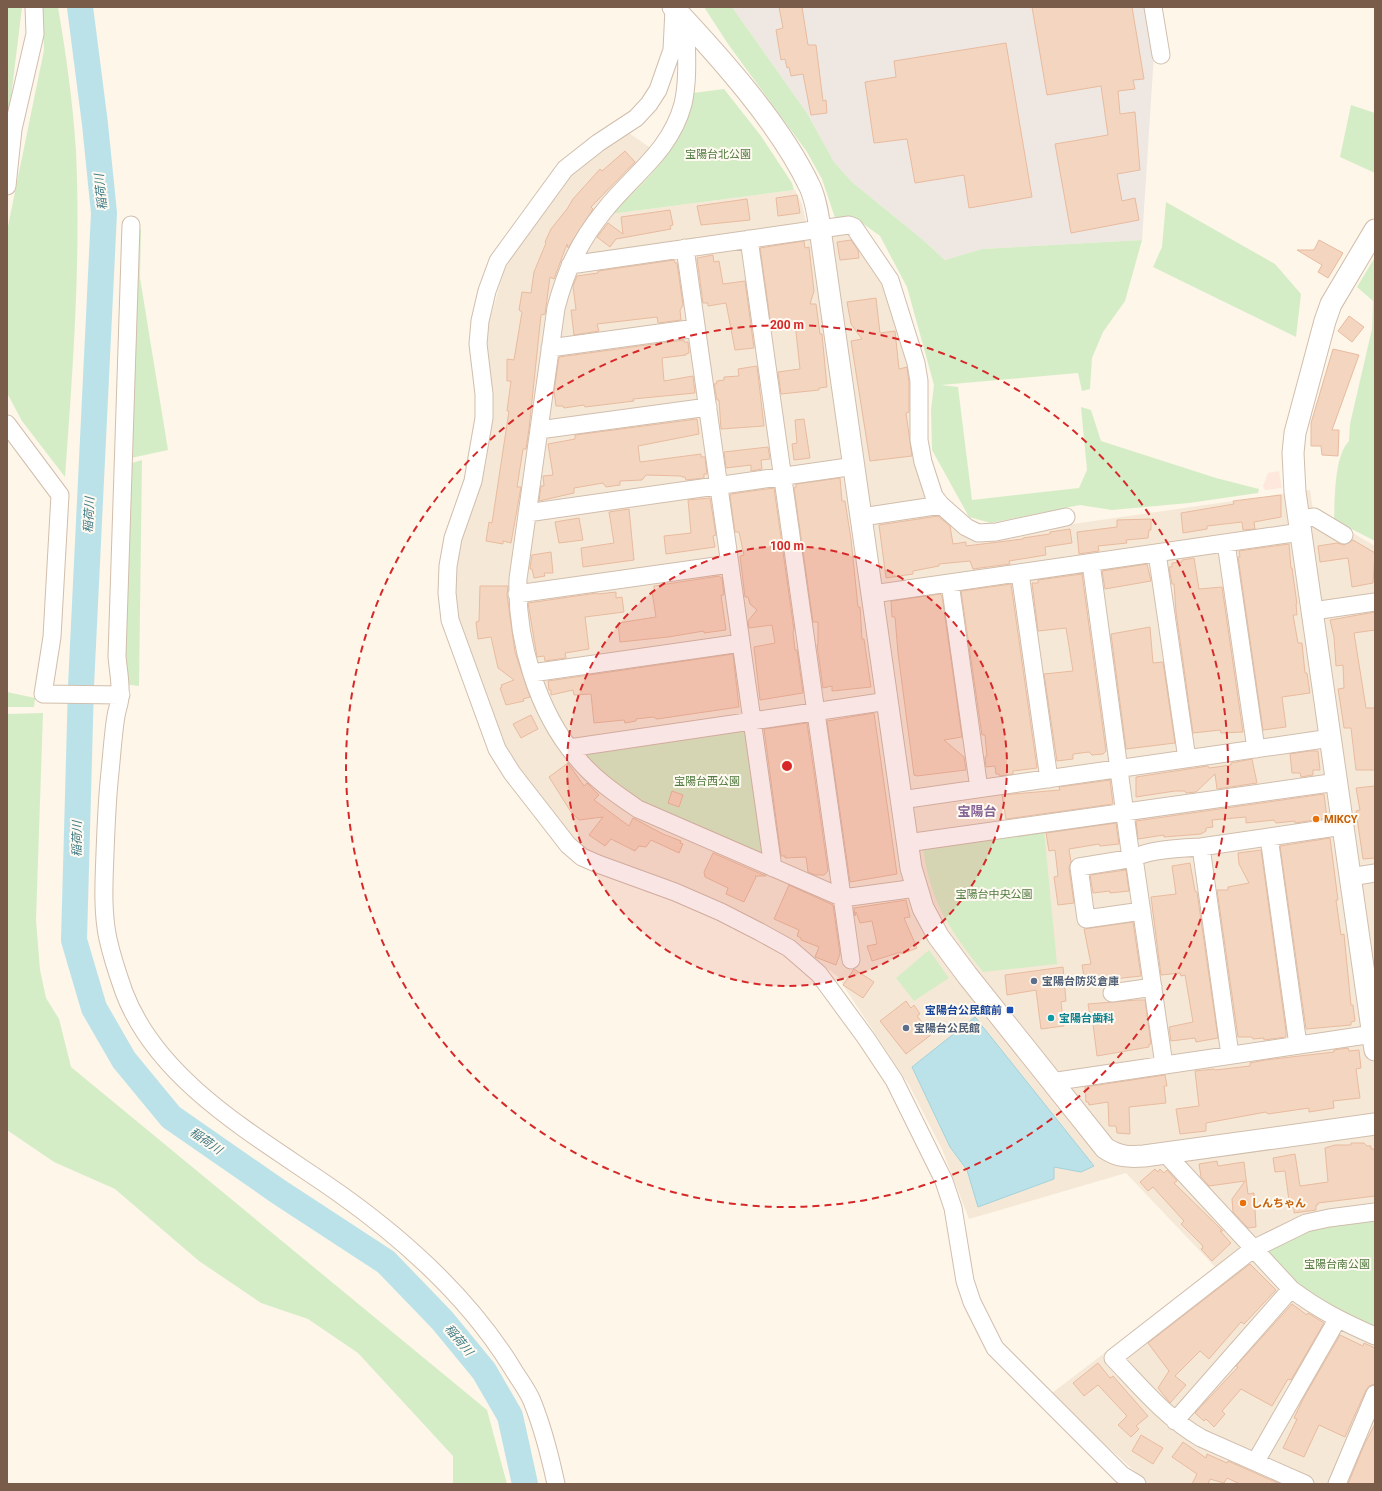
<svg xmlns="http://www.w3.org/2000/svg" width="1382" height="1491" font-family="Roboto,'Noto Sans JP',sans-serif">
<rect width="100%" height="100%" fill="#fdf6e9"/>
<path fill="#f6e8d7" d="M629,133L652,149L611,214L795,190L802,204L809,237L850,232L886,285L912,370L929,502L992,539L1073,524L1310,490L1313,510L1375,546V1484H1149L1070,1413L1052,1393L1216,1268L1126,1173L969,1219L942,1149L909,1085L837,976L790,941L595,856L578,845L513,764L461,634L455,593L457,554L486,463L490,430L486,351L488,326L504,271L513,255L558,191L574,172L609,144Z"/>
<path fill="#fee7dd" d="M1279,471L1282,488L1265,490L1263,486L1268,473Z"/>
<path fill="#efe8e2" d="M732,7H1148L1154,54L1142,240L982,249L945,260L923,240L852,182L834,162L807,113Z"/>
<path fill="#d5edc6" d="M7,7H22L7,130Z
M42,7H58C66,54 73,103 76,151C81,259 73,368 65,477L22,421L7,393V231L44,50Z
M704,7H732L807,113L834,162L852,182L923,240L945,260L982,249L1142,240L1125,301L1103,332L1092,358L1090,389L1082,391L1078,373L941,385L958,387L972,500L1079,488L1087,470L1081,407L1091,410L1101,441L1216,478L1259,489L1258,493L1189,503L1112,510L1080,505L991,523L969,517L932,450L931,410L934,385L907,287L880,236L862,223L851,219L836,221L822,179L807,152L728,44Z
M724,89L761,136L792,183L794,190L611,214C633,192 662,169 675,139C682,125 687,108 693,93Z
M1351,105L1375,113V173L1340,157Z
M1166,202L1275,264L1301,294L1296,337L1153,267L1162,247Z
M141,229L140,278L168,450L131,458L136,230Z
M1375,257V541L1334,520C1335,499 1334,456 1349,441L1350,424L1372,329L1373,301L1357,287Z
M142,460L139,686L124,684L132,463Z
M7,692L35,698L34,707H7Z
M43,713L36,920L40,970L46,998L59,1019L71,1067L487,1410L507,1484H453V1456L358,1353L308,1319L261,1303L199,1261L115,1189L54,1162L7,1130V714Z
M741,729L748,733L764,849L757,854L641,803L620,789L585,758L589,751Z
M1044,830L1057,964L983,972C949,929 930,902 923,847Z
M929,950L949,978L914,1001L896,978Z
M1375,1220V1328L1335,1310L1306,1290L1269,1257V1249L1301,1234L1328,1226Z"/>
<path fill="#bce2e9" stroke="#a2d2db" d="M975,1017L1094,1166L1081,1172L1054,1167V1179L978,1207L967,1170L950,1147L912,1067Z"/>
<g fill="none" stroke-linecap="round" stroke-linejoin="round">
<path stroke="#bce2e9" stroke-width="26" d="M80,7L95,124L104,213L81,686L74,940L94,1008L124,1060L171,1117L279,1192L386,1262L442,1320L484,1371L510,1416L525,1484"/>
</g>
<path fill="#f4d5c0" stroke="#e8bb9f" d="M779,7H802L808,45H816L823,101L826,100L827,113L811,115L803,74L791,76L789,67L787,68L785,59L781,60L776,30L783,28Z
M1032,7H1132L1144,79L1133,80L1135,89L1118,91L1120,114L1135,112L1140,170L1117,174L1122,201L1135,198L1139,220L1071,233L1055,144L1108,135L1101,86L1047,95Z
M1006,43L1032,197L969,208L964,175L915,183L907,139L874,143L865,82L896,77L894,61Z
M625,151L635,162L591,207L593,209L568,248L567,244L554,279L550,277L545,314L541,315L529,429L526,449H523L517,487H521L511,543L503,541V544L486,541L489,522L492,523L509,411H507L511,381H507V359L514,360L522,312L519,310L522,292L531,293L534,272L546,243L545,242L551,229L567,209L573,199L600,169L602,171Z
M797,195L800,213L778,216L776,198Z
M747,199L750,220L701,225L697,206Z
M670,210L673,225L670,226L671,229L616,239L610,247L597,237L608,223L623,234L621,217Z
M851,240L858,250L859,258L840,260L837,242Z
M1319,240L1343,253L1328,278L1318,272L1322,265L1297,250H1314Z
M804,241L805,248L809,247L814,291L810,304H816L820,334H822L827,387L819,388V390L781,394L778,372L800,369L795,323L771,326L760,248Z
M713,255L714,262L719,261L723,284L745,281L754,348L735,350L726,303L708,306V303H703L697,258Z
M674,260L675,263H677L683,305L680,310L681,320L658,323L657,317L597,324L599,331L574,335L571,310H576L573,286L577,276L598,273V271Z
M876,298L880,333L895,331L899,369L907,367L909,382V412L906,413L912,456L870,461L851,341L862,339L851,324L847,302Z
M1349,316L1364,327L1352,342L1338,331Z
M684,340V342H688L689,353L686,354V355L662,358L664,381L693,376L695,393L633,399L634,401L585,407L584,405L564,408L563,406H556L554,391L559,357Z
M1333,349L1359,355L1332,430H1339L1338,456L1322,455L1321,446H1311V423Z
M757,366L764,426L721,429L719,400H717L714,384H716L717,381L724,380V377L739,376L738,369Z
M697,419L699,434L638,446L640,462L701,454V457H705L707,474H704V478L686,480L685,477H682L681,476L646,475L642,480L620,481V485L606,487L603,483L574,488V493L539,501L541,486H544L543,476L553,475L548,444L575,439V435Z
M804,419L810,458L794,460L792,444L797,443L795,420Z
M768,447L770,459L761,460L762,469L751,471V465L726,468L724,452Z
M840,478L842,501H845L851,539L858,607H860L862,639H864L871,687L832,691V686L823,688L817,645H818V622H813L794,488L796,487V484Z
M774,488L794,630L793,632L795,650H797L803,693L760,700L754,647L775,643L772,625L749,628L748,621L757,610L750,604L748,597H745L740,556L744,555L739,532H735L730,496L731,494Z
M1281,495V517L1254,522L1255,529L1243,530L1242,522L1207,526V529L1183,533L1181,513L1234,504L1233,501Z
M710,498L716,535L713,536L715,547L666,554L664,536L691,533L688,500Z
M629,509L634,560L583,567L581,548L614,543L609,512Z
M938,516L950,526L953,544L966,542V546L1023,539V538L1050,534V532L1070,529L1072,543L1045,547L1046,555L1009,561L1010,564L973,569L970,561L939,564V566L913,571V574L886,578L879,525Z
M579,518L583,540L559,543L555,522Z
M1151,519V530H1149L1148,538L1126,540L1127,543L1098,546L1099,551L1079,554L1077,532L1117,527V520Z
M1353,540L1375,553L1373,583L1352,587L1348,558L1320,562L1318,546L1337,543L1344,545Z
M1289,544L1291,568H1292L1297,604H1296L1297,615H1293L1298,643H1302L1305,673H1307L1310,693L1282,697L1286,727L1263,730L1238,557H1240L1239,551Z
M551,552L553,573H544L545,576L534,578L532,569H530L532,555Z
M1194,558L1199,589L1222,587L1243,732L1221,733L1220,730L1193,733L1176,612L1174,584H1172L1169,567H1172V563L1182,562V560Z
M1147,564L1151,581L1105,589L1102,571Z
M1082,574L1106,751L1103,754L1092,755L1089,752L1073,754V759L1057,761L1044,674L1073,671L1066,628L1038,631L1032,583H1038V580Z
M719,576L722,578L724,595H721L726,630L704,633V631L668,637L620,642L618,623L656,617L652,592H654V586Z
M1011,584L1037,768L1013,771V774L1000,776L999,774H996L995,766L986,767L985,757L987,756L985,735H982L961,591Z
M480,586H508L507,595L515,652L530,697L523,699L524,701L506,705L500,688L502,687L501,685L514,680L498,668L491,637L478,639L476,622L479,621Z
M616,592V598L622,597L624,612L585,617L589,649L565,653L566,658L545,661L544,656L537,657L528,603L597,593L598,594Z
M940,594L942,596L962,737L944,740L964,757L966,770L917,776L914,775L898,653L895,617H892L891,601Z
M1375,612V630L1354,633L1366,708H1375V770H1356L1351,728H1344L1340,701L1338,689L1344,688L1343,665L1336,666L1334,637L1330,620Z
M1150,627L1153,663L1163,662L1175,743L1126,749L1111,634Z
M733,654L739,707L657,719L653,717L636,719V721L625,723L624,720L594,723L591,694L574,695L573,690L551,695V690H549L548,681Z
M874,713L897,874L850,882L827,721Z
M531,715L538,729L521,738L513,724Z
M807,723L828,871L824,875H815L808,872L806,857L785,858V856H781L764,729Z
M1309,751H1318L1320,770H1313V775L1301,777L1300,773H1292L1290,754Z
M1252,759L1257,783L1217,789L1215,774L1196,792L1186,793L1185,791H1175L1136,797V777L1208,766L1209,768L1231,765V763Z
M568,763L584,786L587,783L599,795L594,800L629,826L633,818L663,834L681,841L680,843L683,844L679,853L651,840L646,847L639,846L635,851L611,839L605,846L589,835L603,817L579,820L571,812L549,777Z
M1110,780L1113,804L1006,819L1002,795L1060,790L1059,787Z
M1375,786V858L1363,859L1356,811L1360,810L1356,788Z
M672,791L683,795L679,807L668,803Z
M1324,794L1327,818L1295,823V821L1276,823L1274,820L1246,823V817L1212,820L1213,827L1206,828V831L1201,834L1164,837V835L1138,839L1136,821Z
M1116,823L1119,844L1100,846L1099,844L1069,849L1071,862L1069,868L1074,903L1058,905L1054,877L1058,876L1055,850L1049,851L1046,833Z
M1330,838L1338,900H1336L1341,935L1344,934L1351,1005H1353L1355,1021L1351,1022V1025L1306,1029L1280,846Z
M1261,850L1286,1031V1037L1264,1040V1038L1253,1039L1252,1037H1238L1217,890H1228V887L1249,883L1239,864L1238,853Z
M713,853L766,876H755L756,877L744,902L726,894L728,888L705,877L704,872Z
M1190,863L1195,891L1197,892L1218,1038L1196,1042L1195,1038L1171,1041L1169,1027L1193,1022L1185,975L1181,976L1180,973L1161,975L1151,897L1176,894L1172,866Z
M1126,870L1129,891L1110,893V891L1093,893L1090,875Z
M789,885L833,905L840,954L836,965L815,957L819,947L801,940V938L797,936L799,930L774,919Z
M906,900L910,917L904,918L917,948L902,954L901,952L872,961L867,946L877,944L872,921L860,923L856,912L855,916L854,908Z
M1133,922L1141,976L1085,982L1082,965L1091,964L1084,929Z
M1063,967L1066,1001L1061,1002L1064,1026L1041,1029L1036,990L1007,995L1005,975Z
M854,969L874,982L863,998L843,985Z
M1137,1000H1145L1151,1044H1149V1047L1097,1056L1092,1016H1090L1088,1004Z
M906,1001L911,1008L914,1005L920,1014L917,1016L932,1034L906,1054L880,1021Z
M1348,1048L1349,1051L1359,1050L1361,1068L1356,1069L1360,1098L1333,1101L1334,1108L1309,1112V1108L1268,1114L1266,1112L1206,1123V1131L1180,1134L1176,1109L1199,1106L1195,1071L1214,1069L1215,1070L1250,1066V1063L1265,1060L1334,1052V1050Z
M1165,1075L1167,1086H1164L1166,1103L1129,1107L1130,1134L1117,1133L1116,1126H1109L1108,1102L1089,1105L1088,1102H1086L1085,1087Z
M1351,1143H1364L1367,1146H1371V1149H1375V1196L1318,1203V1205H1316V1210L1294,1213V1208H1290L1285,1171L1275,1172L1273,1158L1295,1154L1300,1186L1328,1182L1325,1148L1335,1145H1351Z
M1217,1161L1218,1166L1244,1162L1248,1194L1254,1193L1256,1227L1248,1228L1233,1212L1232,1199L1245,1181L1209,1186L1201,1177L1199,1164Z
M1155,1169L1158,1172L1160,1169L1164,1173L1167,1170L1177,1181L1174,1183L1223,1231H1220L1231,1243L1212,1261L1201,1249L1203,1248L1202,1245L1181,1224L1184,1221L1153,1187L1148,1191L1140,1182Z
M1250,1264L1276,1290L1244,1324L1241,1322L1209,1359L1200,1351L1175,1376L1186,1385L1170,1403L1158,1388L1169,1371L1148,1343Z
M1292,1304L1307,1315L1308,1313L1324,1323L1291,1380L1288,1379L1272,1406L1241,1389L1222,1411L1225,1414L1214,1427L1206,1419L1204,1421L1195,1413L1238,1367L1236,1366Z
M1340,1335L1363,1346L1364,1343L1375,1348V1384L1369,1386L1366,1390L1345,1437L1319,1425L1304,1457L1283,1448L1297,1419L1294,1418L1303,1399Z
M1098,1363L1110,1378L1113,1376L1148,1416L1136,1426L1139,1429L1131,1437L1118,1425L1127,1416L1098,1385L1084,1396L1073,1383Z
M1375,1424V1484H1348L1364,1445Z
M1141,1435L1163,1448L1153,1464L1132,1451Z
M1183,1442L1206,1458L1207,1454L1227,1463L1228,1461L1280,1484H1240L1227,1478L1224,1483L1210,1479L1208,1484H1192L1197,1474L1172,1457Z"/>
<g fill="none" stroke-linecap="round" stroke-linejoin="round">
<defs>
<path id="minor" d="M1153,7L1161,55
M674,9L672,50L658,90L649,104L636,118L598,143L565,169L498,261L487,291L480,321L478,344L484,394V418L473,481L453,538L448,566L447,593L450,620L497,749L512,773L568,845L582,857L598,864L675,892L721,912L760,932L789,948L819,974L866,1038L894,1080L944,1181L953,1208L965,1281L972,1302L995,1348L1122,1475L1137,1484
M686,22C686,48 689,78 683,104C670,152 633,174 604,211C579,242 566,270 556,308L518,579C516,640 537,711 577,758C594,779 616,794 638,809L843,898L916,888
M7,186L13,129L35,34L34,7
M131,225L117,656C118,669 121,683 120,696C120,703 117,709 116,716C113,734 112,753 110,772C107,799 106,826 105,853C104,881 102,911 108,939C112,957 118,975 124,992C159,1085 264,1140 340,1194C406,1241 468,1297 511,1366C518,1378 527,1389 532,1401C543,1428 550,1456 556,1484
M749,239L851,960
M685,248L773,868
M570,265L820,229L849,225L854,227L890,280L916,363L919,381V440L923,462L934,496L941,505L966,527L978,533L996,532L1066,517
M550,348L696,328
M7,424L60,495L52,637L43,694L121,695
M539,430L708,407
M527,513L855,466
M862,517L941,505
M1299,519L1314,517L1344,535
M1226,543L1256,749
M1157,553L1187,759
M1091,563L1130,851L1134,858L1164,1065
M1020,573L1049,779
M950,583L979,789
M517,594L730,564
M873,594L1301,532
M1313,611L1375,602
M532,673L741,643
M569,748L888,701
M901,800L1331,738
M1269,837L1298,1045
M907,843L1337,782
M1201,847L1230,1055
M1350,877L1375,873
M1142,911L1086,919L1079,867L1134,858C1149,849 1183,848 1201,847L1343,826
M1112,993L1153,987
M1051,1082L1373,1034
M1165,1153L1291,1289C1319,1310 1343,1322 1375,1336
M1175,1421L1291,1289
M1256,1461L1337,1320
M1305,1484L1201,1438C1166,1418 1141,1387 1113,1358L1253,1249L1306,1223L1329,1218L1375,1212
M1337,1484L1375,1394"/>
<path id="tertiary" d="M673,7C720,57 781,125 810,187C816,200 818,215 820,229L911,868L923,908L938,936L967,975L1105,1148C1118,1157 1129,1157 1144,1156L1375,1124
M1375,230L1331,304L1325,321L1295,433L1293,453L1295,492L1375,1050"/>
</defs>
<use href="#minor" stroke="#d1bead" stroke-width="19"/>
<use href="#tertiary" stroke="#d1bead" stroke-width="23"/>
<use href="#minor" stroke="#fff" stroke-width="17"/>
<use href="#tertiary" stroke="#fff" stroke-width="21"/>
</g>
<circle cx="787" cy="766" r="220" fill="#d62828" fill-opacity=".12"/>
<g fill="none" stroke="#d62828" stroke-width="2" stroke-dasharray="7 5">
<circle cx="787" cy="766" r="220"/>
<circle cx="787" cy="766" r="441"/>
</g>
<g fill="#e8710a" stroke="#fffaf1" stroke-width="1.5">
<circle cx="1316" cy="819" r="4"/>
<circle cx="1243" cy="1203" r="4"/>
</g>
<g fill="#5c6f8a" stroke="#fffaf1" stroke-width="1.5">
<circle cx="1034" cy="981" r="4"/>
<circle cx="906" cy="1028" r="4"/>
</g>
<rect fill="#1a4fb4" stroke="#fffaf1" stroke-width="1.5" x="1006" y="1006" width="8" height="8" rx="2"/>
<circle fill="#0f9aa8" stroke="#fffaf1" stroke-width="1.5" cx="1051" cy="1018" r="4"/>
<g text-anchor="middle" stroke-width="4" stroke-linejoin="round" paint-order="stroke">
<g font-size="11" fill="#507a3f" stroke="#fffaf1">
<text x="718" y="158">宝陽台北公園</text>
<text x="707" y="785">宝陽台西公園</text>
<text x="994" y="898">宝陽台中央公園</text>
<text x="1337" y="1268">宝陽台南公園</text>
</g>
<g font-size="11" font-weight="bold" fill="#c56008" stroke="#fffaf1" text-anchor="start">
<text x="1324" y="823">MIKCY</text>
<text x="1251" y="1207">しんちゃん</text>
</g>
<g font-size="11" font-weight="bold" fill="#4e5e75" stroke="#fffaf1" text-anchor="start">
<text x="1042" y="985">宝陽台防災倉庫</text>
<text x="914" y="1032">宝陽台公民館</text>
</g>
<g font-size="11" font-weight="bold" fill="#164399" stroke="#fffaf1" text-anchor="end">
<text x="1002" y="1014">宝陽台公民館前</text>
</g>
<g font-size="11" font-weight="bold" fill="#0d838f" stroke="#fffaf1" text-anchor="start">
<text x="1059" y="1022">宝陽台歯科</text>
</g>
<g font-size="12" font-style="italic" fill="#407b87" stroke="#fffaf1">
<text transform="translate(101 192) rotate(-96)" y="4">稲荷川</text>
<text transform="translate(89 515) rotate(-87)" y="4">稲荷川</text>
<text transform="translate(77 839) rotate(-89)" y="4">稲荷川</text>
<text transform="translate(206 1141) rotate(35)" y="4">稲荷川</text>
<text transform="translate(459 1340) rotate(50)" y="4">稲荷川</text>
</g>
<g font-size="13" font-weight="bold" fill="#856396" stroke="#fffaf1">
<text x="977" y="816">宝陽台</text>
</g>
</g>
<circle cx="787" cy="766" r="6" fill="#d62828" stroke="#fffaf1" stroke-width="2"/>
<g font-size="12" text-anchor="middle" font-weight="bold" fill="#d62828" stroke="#fffaf1" stroke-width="4" stroke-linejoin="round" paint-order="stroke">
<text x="787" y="329">200 m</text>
<text x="787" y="550">100 m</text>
</g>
<rect width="1382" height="1491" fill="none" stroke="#7a5c4b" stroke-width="16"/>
</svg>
